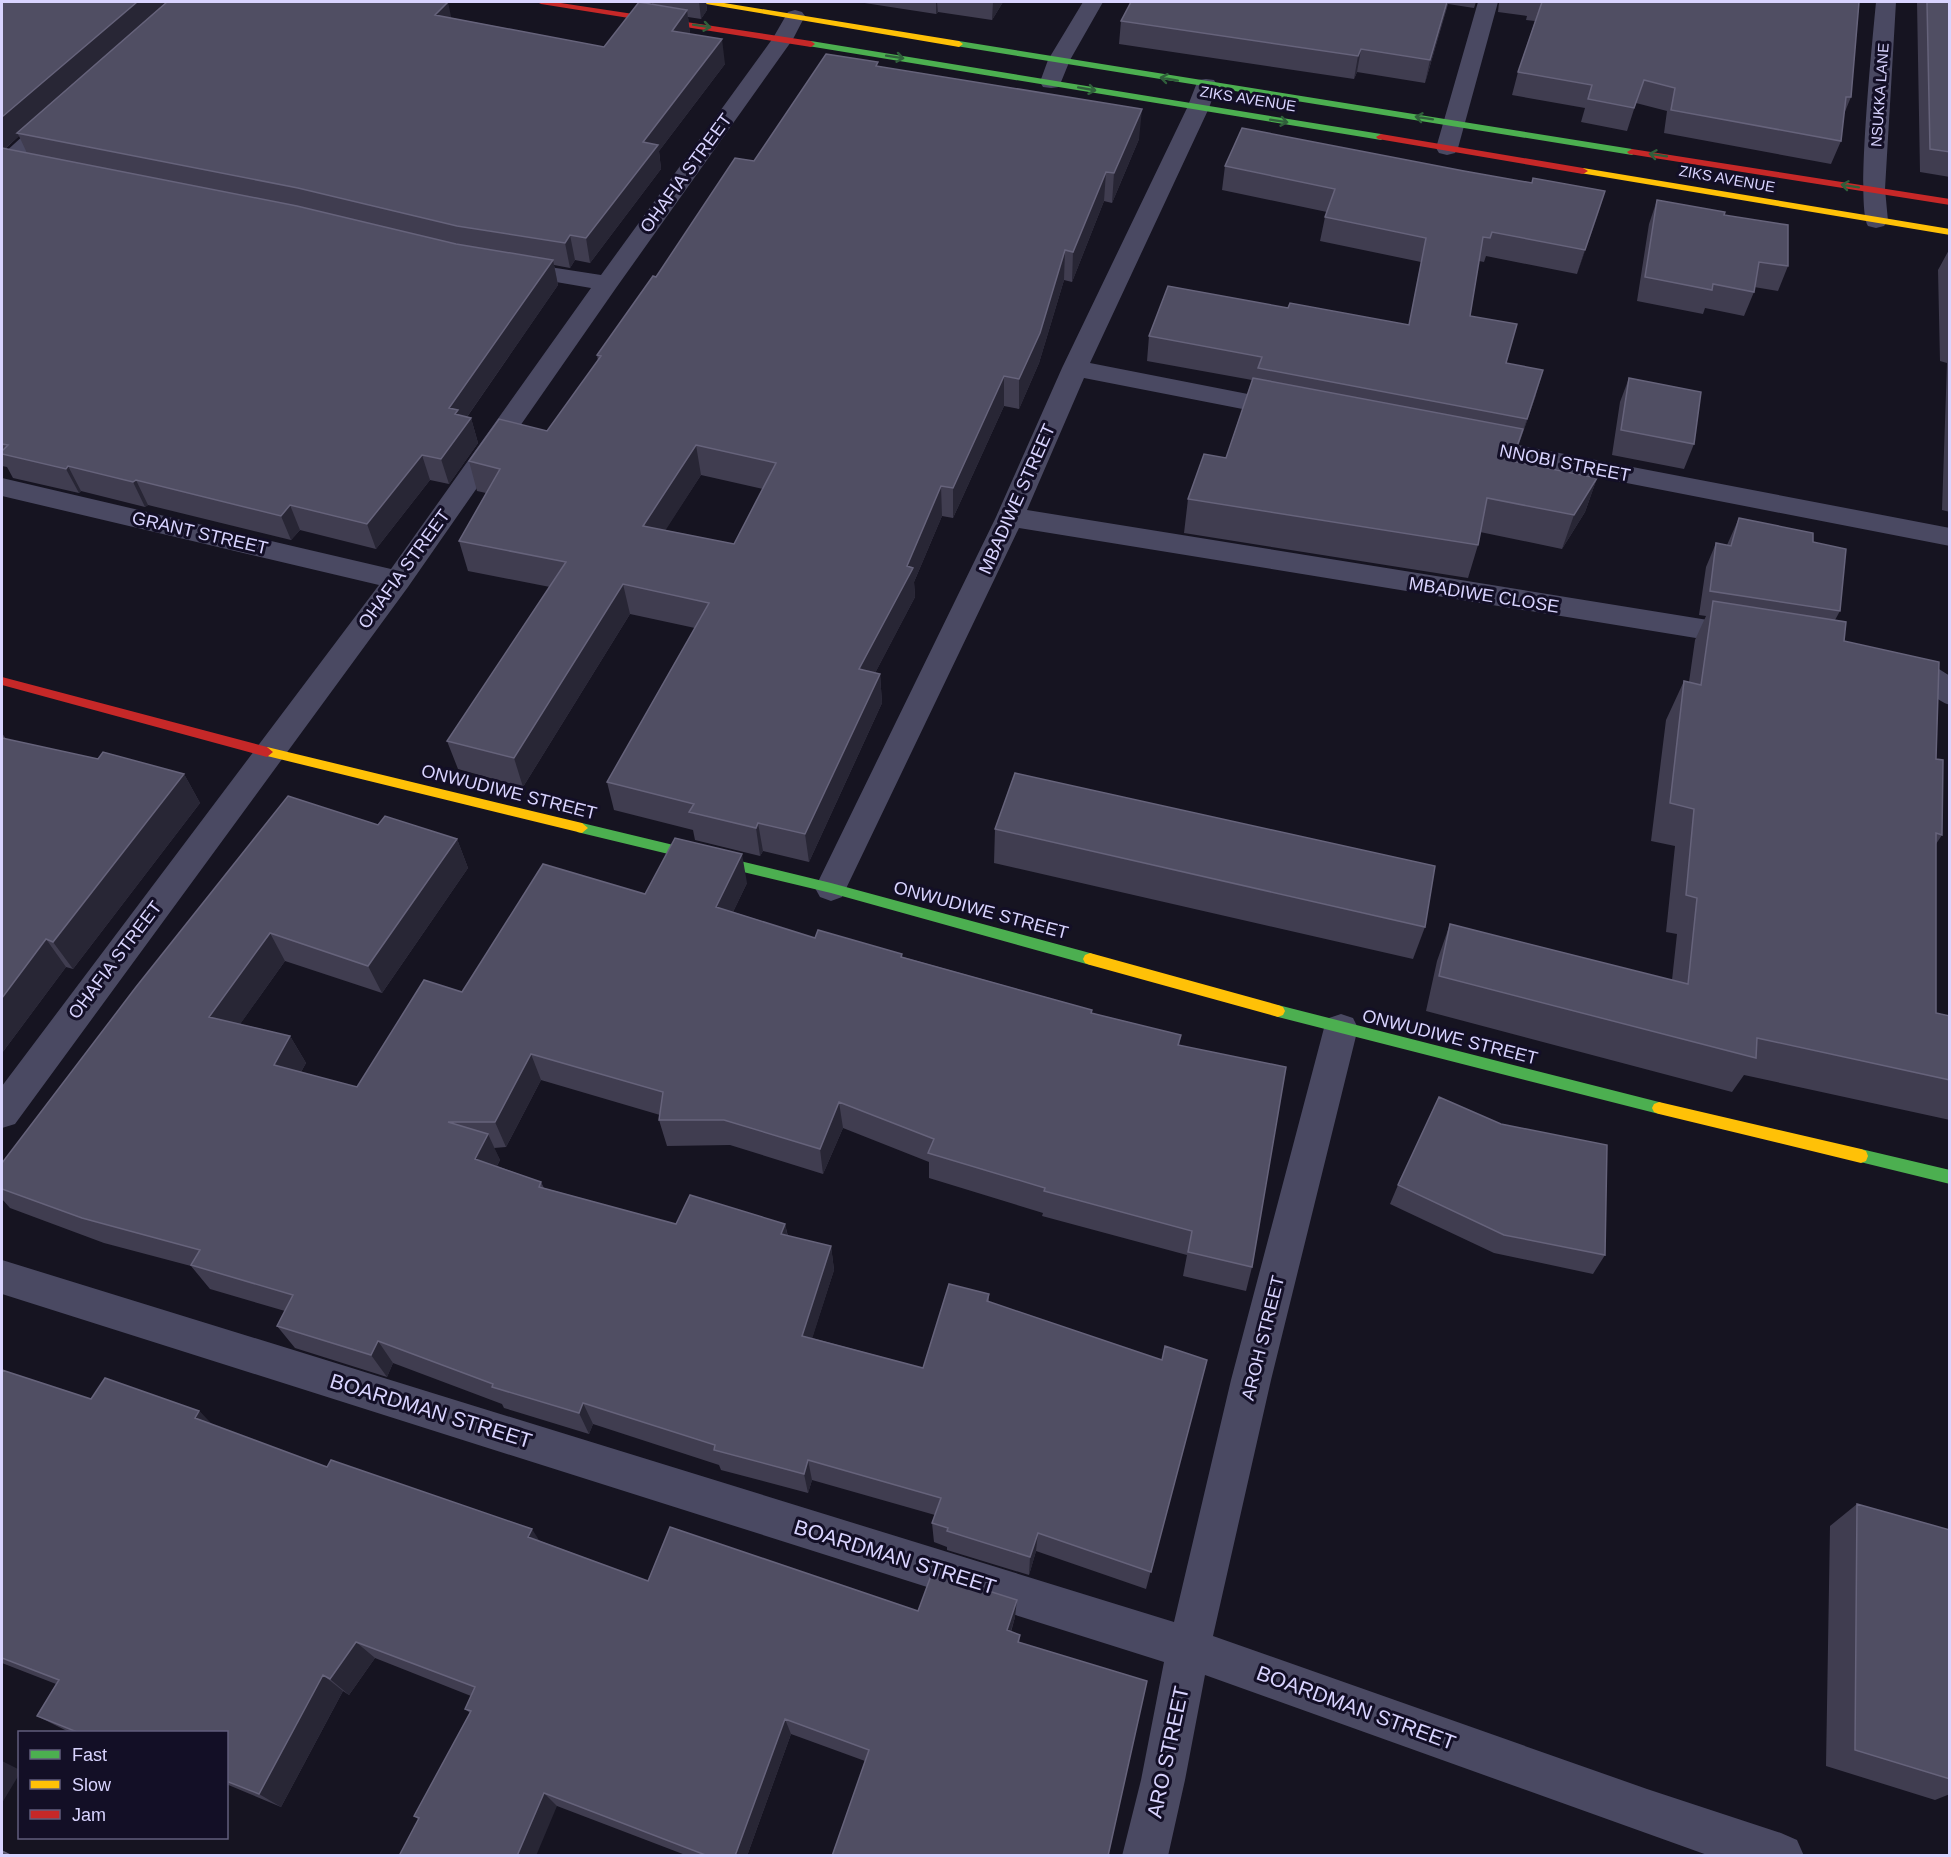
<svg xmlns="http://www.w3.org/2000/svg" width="1951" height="1857" font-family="Arial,sans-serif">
<rect width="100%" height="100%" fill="#161421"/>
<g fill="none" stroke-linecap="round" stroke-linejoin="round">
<path fill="#4a4962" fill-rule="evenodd" d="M1083,2H1103L1070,60L1059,87L1051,88L1043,87L1040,82L1048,60Z
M1478,2H1498L1458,148L1455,153L1447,155L1439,153L1436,148Z
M1876,2H1896L1885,189L1888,221L1884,226L1876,228L1868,226C1855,208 1873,35 1876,2Z
M795,10L802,12L805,16L793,39L616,288L408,587L15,1124L2,1128V1086L379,585L2,496V478L391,569L591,288L503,273L499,268L503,263L511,261L601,275L773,38L788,12Z
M1206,79L1214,80L1217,85L1209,108L1090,363L1288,402L1297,404L1301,410L1297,416L1288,418L1084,378L1027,510L1745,626L1755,629L1760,636L1755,643L1745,646L1019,528L842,897L831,901L820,897L815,888L996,517L1062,368L1187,108L1198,80Z
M56,111L64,113L67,118L64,123L10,171L2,173V155L48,113Z
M1471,436L1950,528V546L1462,451L1458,445L1462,439Z
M1899,653L1931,664L1950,676V705C1936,701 1929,690 1917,683C1906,677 1891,676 1884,664L1889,657Z
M1341,1014L1353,1018L1358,1028L1271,1380L1213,1636L1647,1789L1781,1833L1797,1840L1804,1856H1710L1205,1675L1185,1780L1168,1856H1122L1141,1780L1164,1662L2,1294V1260L1174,1622L1231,1380L1324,1028L1329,1018Z"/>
<path fill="#4caf50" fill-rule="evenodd" d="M811,41L1381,134L1386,137L1381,140L808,46L807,44Z
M959,41L1632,149L1637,152L1632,155L956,46L955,44Z
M582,823L831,883L1090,953L1095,955L1097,959L1095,963L1090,965L831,893L577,832L576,828Z
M1278,1005L1659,1102L1664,1104L1666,1108L1664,1112L1659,1114L1278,1017L1273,1015L1271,1011L1273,1007Z
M1861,1149L1950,1170V1184L1856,1161L1854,1156L1856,1151Z"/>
<path fill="#ffc107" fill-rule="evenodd" d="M702,2H718L959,41L963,44L959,47L706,4Z
M1583,168L1950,229V235L1580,173V169Z
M267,747L582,823L588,828L582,833L263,755L261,752Z
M1090,953L1278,1005L1283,1007L1285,1011L1283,1015L1278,1017L1090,965L1085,963L1083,959L1085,955Z
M1659,1102L1861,1149L1866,1151L1868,1156L1866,1161L1861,1163L1659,1114L1654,1112L1652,1108L1654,1104Z"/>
<path fill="#c62828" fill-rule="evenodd" d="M537,2H554L811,41L815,44L811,47L541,4Z
M1381,134L1583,168L1588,171L1583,174L1378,139L1376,137Z
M1632,149L1950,199V205L1629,154L1627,152Z
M2,677L267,747L273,752L267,757L2,685Z"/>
</g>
<path fill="#403d50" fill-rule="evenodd" d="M2,2L452,18L604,47L652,4V2H706L707,10L701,19L688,17L690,34L725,64L659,151L661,169L590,263L575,260L570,268L554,265L558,285L467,417L471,418L478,443L449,484L430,480L376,549L300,530L291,540L148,505L145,507L81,491L79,493L13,478L7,467L2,466ZM19,136L27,153L5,149Z
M858,2H1003L992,20L938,12L936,14Z
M1131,2H1476L1474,8L1448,4L1425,83L1357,72L1354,79L1119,44L1121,21Z
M1499,2H1859L1851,97L1844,114L1841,141L1831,164L1664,133L1667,111L1636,103L1627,131L1581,122L1585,108L1512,95L1518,72L1535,21L1526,20L1527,16L1498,12Z
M1917,2H1950V177L1920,172Z
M878,67L1139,139L1112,203L1104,201L1072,282L1064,280L1039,363L1019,409L1004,406L953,518L942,516L914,582L915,597L875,673L880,674L882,703L809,862L763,851L760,856L695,840L693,830L614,810L607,782L695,628L630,614L523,787L458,769L447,741L550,587L468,571L459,541L486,493L477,491L469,461L547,431L598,361L597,355L656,277L754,161ZM701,475L763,489L734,544L665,530Z
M1225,166L1464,171L1532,183L1605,191L1577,274L1486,256L1484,262L1479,261L1470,316L1506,363L1536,395L1513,461L1597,478L1585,512L1562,549L1480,532L1478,545L1468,578L1184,533L1188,499L1226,458L1252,380L1147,361L1149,336L1288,308L1409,325L1421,262L1320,241L1325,217L1327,212L1222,190Z
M1657,200L1724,215L1788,266L1778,291L1754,287V292L1744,316L1705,308L1703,314L1637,301L1649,224Z
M1950,248V512L1942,510L1947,363L1940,361L1938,270Z
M1629,378L1694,444L1684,469L1612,455L1620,402Z
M1739,518L1813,542L1840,611L1835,620L1844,641L1936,759L1942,835L1936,844V1013L1950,1016V1120L1744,1075L1732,1092L1426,1011L1437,961L1450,924L1672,980L1677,934L1666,932L1675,846L1651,841L1666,720L1684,681L1689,682L1695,640L1706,616L1699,615L1706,567L1716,543L1727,545Z
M2,733L6,739L98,759L184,774L200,803L73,969L66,967L2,1053Z
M378,825L457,839L468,868L382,993L285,961L240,1024L290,1036L306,1063L301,1072L357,1087L462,992L645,894L747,883L733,912L815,938L903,957L1092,1010V1013L1181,1035L1179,1045L1252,1267L1246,1291L1183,1276L1187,1255L1042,1216L1043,1213L929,1178V1162L843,1128L823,1174L730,1145L667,1146L659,1120L660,1115L541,1080L506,1147L494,1148L500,1160L497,1166L541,1182L544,1188L676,1224H785L788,1236L831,1246L834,1270L812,1338L923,1368L989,1294V1302L1162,1360H1207L1146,1589L1036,1551L1029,1575L947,1550V1547L934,1542L932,1523L935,1515L812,1480L808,1493L721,1470L719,1465L593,1424L589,1434L504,1408L502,1404L393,1363L387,1377L295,1348L277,1326L285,1311L210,1289L191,1266L104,1243L10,1208L2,1199V1163Z
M995,829L1425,927L1413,959L994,863Z
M1398,1185L1605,1255L1593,1274L1494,1253L1390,1204Z
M2,1370L91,1399L199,1411L212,1425L327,1467L540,1541L648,1581L918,1611L1015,1617L1011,1632L1020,1635L1019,1643L865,1761L791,1734L747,1856H688L557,1806L418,1819L414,1816L470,1713L465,1709L471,1696L375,1658L349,1695L343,1691L281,1807L226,1784V1732H69L37,1716L56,1684L2,1663Z
M1857,1504L1950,1530V1794L1935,1800L1826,1766L1830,1526Z"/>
<path fill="#282635" d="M137,2H173L17,133L19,136L2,151V117Z
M448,2L453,26L435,15Z
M699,2H706L707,10L701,19Z
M936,2H937L938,12L936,14Z
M993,2H1003L992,20Z
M1447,2H1448L1425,83L1430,60Z
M687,10L690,34L672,31Z
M722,39L725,64L659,151L661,169L590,263L586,238L643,142Z
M1361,49L1357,72L1354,79L1358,56Z
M1142,109L1139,139L1112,203L1114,173Z
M1106,172L1104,201L1072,282L1073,252Z
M1605,191L1598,215L1577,274L1585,250Z
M570,235L575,260L570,268L565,243Z
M1065,250L1064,280L1039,363L1019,409V379Z
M553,260L558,285L462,424L471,418L478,443L449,484L441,459L449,408Z
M1543,370L1536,395L1519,443L1527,419Z
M1004,376V406L953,518V488Z
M696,445L701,475L649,556L643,526Z
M422,455L430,480L376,549L367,524Z
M68,466L81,491L79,493L66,469Z
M1597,478L1585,512L1562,549L1574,515Z
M136,480L148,505L145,507L133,482Z
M941,486L942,516L914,582L915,597L862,698L859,669L907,566Z
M290,505L300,530L291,540L281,516Z
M623,584L630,614L523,787L514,758Z
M880,674L882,703L809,862L805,834Z
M184,774L200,803L73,969L53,942Z
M758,823L763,851L760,856L756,828Z
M457,839L468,868L382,993L368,966Z
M742,854L747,883L722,935L716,907Z
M270,933L285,961L226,1044L209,1017Z
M46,939L66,967L2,1053V998Z
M290,1036L306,1063L290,1091L274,1065Z
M531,1054L541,1080L506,1147L495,1122Z
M839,1102L843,1128L823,1174L820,1149Z
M488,1134L500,1160L487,1184L475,1159Z
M785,1224L790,1248L781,1234Z
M831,1246L834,1270L806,1358L802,1336Z
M378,1341L393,1363L387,1377L371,1355Z
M583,1403L593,1424L589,1434L579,1413Z
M199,1411L221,1433L195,1418Z
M808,1460L812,1480L808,1493L804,1474Z
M532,1529L544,1548L528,1537Z
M1038,1533L1036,1551L1029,1575L1030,1557Z
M1017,1600L1015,1617L1006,1647L1007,1630Z
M356,1642L375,1658L349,1695L330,1679Z
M323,1675L343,1691L281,1807L259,1794Z
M785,1719L791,1734L747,1856H735Z
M2,1761L20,1770V1773L2,1803Z
M544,1793L557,1806L536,1856H517Z"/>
<path fill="#504e63" stroke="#66637b" stroke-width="1.5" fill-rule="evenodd" d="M2,2H137L2,117Z
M167,2H448L435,15L604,47L639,2L687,10L672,31L722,39L643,142L658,145L586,238L570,235L565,243L457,226L298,188L17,133Z
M1131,2H1447L1430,60L1361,49L1358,56L1121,21Z
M1542,2H1859L1851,97H1846L1841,141L1671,110L1675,88L1644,80L1634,108L1588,99L1592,85L1518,72Z
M1927,2H1950V152L1930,149Z
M826,54L878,62L876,66L1142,109L1114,173L1106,172L1073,252L1065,250L1040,333L1019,379L1004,376L953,488L941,486L907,566L913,568L859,669L880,674L805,834L758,823L756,828L689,812L694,804L607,782L709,603L623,584L514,758L447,741L566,562L459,541L500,469L469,461L499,419L547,431L601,356L597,355L653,276L656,277L735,158L754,161ZM696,445L776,463L734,544L643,526Z
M1242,128L1464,171L1532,183L1533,178L1605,191L1585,250L1492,232L1490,238L1483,237L1470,316L1517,324L1506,363L1543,370L1527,419L1258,368L1262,357L1149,336L1168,286L1288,308L1290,303L1409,325L1426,238L1325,217L1335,189L1225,166Z
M2,148L297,206L456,244L553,260L449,408L458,410L455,414L471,418L441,459L422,455L367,524L290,505L281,516L136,480L133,482L68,466L66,469L2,454V451L8,445L2,444Z
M1657,200L1725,212L1724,215L1788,225V266L1759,262L1754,292L1713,284L1712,290L1645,277Z
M1253,378L1523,429L1512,461L1597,478L1574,515L1487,498L1478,545L1188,499L1204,454L1226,458Z
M1629,378L1701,392L1694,444L1621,430Z
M1739,518L1813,533V542L1846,549L1840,611L1710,591L1716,543L1731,546Z
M1713,601L1846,622L1844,641L1939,662L1936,759L1943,760L1942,835L1936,833V1013L1950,1016V1080L1757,1038L1756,1058L1439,976L1450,924L1688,984L1697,898L1686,895L1694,809L1670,803L1684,681L1701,685Z
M2,738L98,759L103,752L184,774L53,942L46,939L2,998Z
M1015,773L1435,866L1425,927L995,829Z
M288,796L378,825L385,816L457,839L368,966L270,933L209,1017L290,1036L274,1065L357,1087L424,980L462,992L543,864L645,894L675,838L742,854L716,907L815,938L818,930L902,954L901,957L1092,1010L1091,1013L1181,1035L1178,1045L1286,1067L1252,1267L1188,1252L1192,1231L1044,1191L1045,1188L928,1153L934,1139L839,1102L820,1149L724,1120H659L663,1092L531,1054L495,1122H448L488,1134L475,1159L541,1182L539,1187L676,1224L690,1195L785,1224L781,1234L831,1246L802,1336L923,1368L949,1284L989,1294L987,1301L1162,1360L1165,1346L1207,1360L1151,1572L1038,1533L1030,1557L947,1531L948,1528L932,1523L941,1498L808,1460L804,1474L714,1450L715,1445L583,1403L579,1413L492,1387L493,1384L378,1341L371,1355L277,1326L293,1295L191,1265L200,1250L82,1218L2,1189V1163L136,987Z
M1439,1097L1501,1124L1607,1145L1605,1255L1504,1235L1398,1185Z
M2,1370L91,1399L105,1378L199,1411L195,1418L327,1467L331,1460L532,1529L528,1537L648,1581L670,1527L918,1611L932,1573L1017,1600L1007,1630L1020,1635L1018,1642L1147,1681L1108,1856H832L869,1750L785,1719L735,1856H708L544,1793L517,1856H399L419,1818L414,1816L471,1711L465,1709L475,1687L356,1642L330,1679L323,1675L259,1794L226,1781V1732H77L37,1716L59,1680L2,1658Z
M1857,1504L1950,1530V1779L1855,1750Z
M2,1851L12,1856H2Z"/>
<defs><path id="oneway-shaft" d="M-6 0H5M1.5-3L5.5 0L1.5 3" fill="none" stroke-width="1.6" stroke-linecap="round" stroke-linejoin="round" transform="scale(1.5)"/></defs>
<g stroke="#305f3b">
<use href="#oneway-shaft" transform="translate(702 26) rotate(9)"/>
<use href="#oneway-shaft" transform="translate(895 57) rotate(9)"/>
<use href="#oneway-shaft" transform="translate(1169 79) rotate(-170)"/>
<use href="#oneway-shaft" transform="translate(1087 89) rotate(10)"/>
<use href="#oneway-shaft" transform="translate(1424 118) rotate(-171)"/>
<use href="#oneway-shaft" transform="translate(1279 121) rotate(9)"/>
<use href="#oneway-shaft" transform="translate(1658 155) rotate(-171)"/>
<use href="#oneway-shaft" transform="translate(1850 186) rotate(-171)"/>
</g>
<g text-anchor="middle" stroke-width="6" stroke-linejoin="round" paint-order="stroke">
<g font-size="15" fill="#d9d4ff" stroke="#130f26">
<text transform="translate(1880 95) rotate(-86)" y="5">NSUKKA LANE</text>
<text transform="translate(1248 99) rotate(9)" y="5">ZIKS AVENUE</text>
<text transform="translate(1727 179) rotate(10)" y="5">ZIKS AVENUE</text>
</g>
<g font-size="18" fill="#d9d4ff" stroke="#130f26">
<text transform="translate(686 173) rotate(-54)" y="6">OHAFIA STREET</text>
<text transform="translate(1565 463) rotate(11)" y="6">NNOBI STREET</text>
<text transform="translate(1017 499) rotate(-66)" y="6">MBADIWE STREET</text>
<text transform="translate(200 533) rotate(13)" y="6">GRANT STREET</text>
<text transform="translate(404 569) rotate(-54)" y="6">OHAFIA STREET</text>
<text transform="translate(1484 595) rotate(9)" y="6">MBADIWE CLOSE</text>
<text transform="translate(509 792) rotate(14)" y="6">ONWUDIWE STREET</text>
<text transform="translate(981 910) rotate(15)" y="6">ONWUDIWE STREET</text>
<text transform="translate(115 960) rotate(-53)" y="6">OHAFIA STREET</text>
<text transform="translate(1450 1037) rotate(14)" y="6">ONWUDIWE STREET</text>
<text transform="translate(1263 1338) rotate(-76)" y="6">AROH STREET</text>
</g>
<g font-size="21" fill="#d9d4ff" stroke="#130f26">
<text transform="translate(431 1411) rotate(17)" y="7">BOARDMAN STREET</text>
<text transform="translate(895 1557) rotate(17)" y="7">BOARDMAN STREET</text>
<text transform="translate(1356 1708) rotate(20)" y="7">BOARDMAN STREET</text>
<text transform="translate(1168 1752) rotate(-78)" y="7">ARO STREET</text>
</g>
</g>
<rect width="1951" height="1857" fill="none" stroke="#d9d4ff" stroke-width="6"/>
<rect x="18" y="1731" width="210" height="108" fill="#130f26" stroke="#625e7d" stroke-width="1.5"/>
<rect x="30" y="1750" width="30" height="9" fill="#4caf50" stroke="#625e7d" stroke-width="1.5"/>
<text x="72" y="1761" font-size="18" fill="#d9d4ff">Fast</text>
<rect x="30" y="1780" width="30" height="9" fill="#ffc107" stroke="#625e7d" stroke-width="1.5"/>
<text x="72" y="1791" font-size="18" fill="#d9d4ff">Slow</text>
<rect x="30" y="1810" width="30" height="9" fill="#c62828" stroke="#625e7d" stroke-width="1.5"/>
<text x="72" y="1821" font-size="18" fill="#d9d4ff">Jam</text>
</svg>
